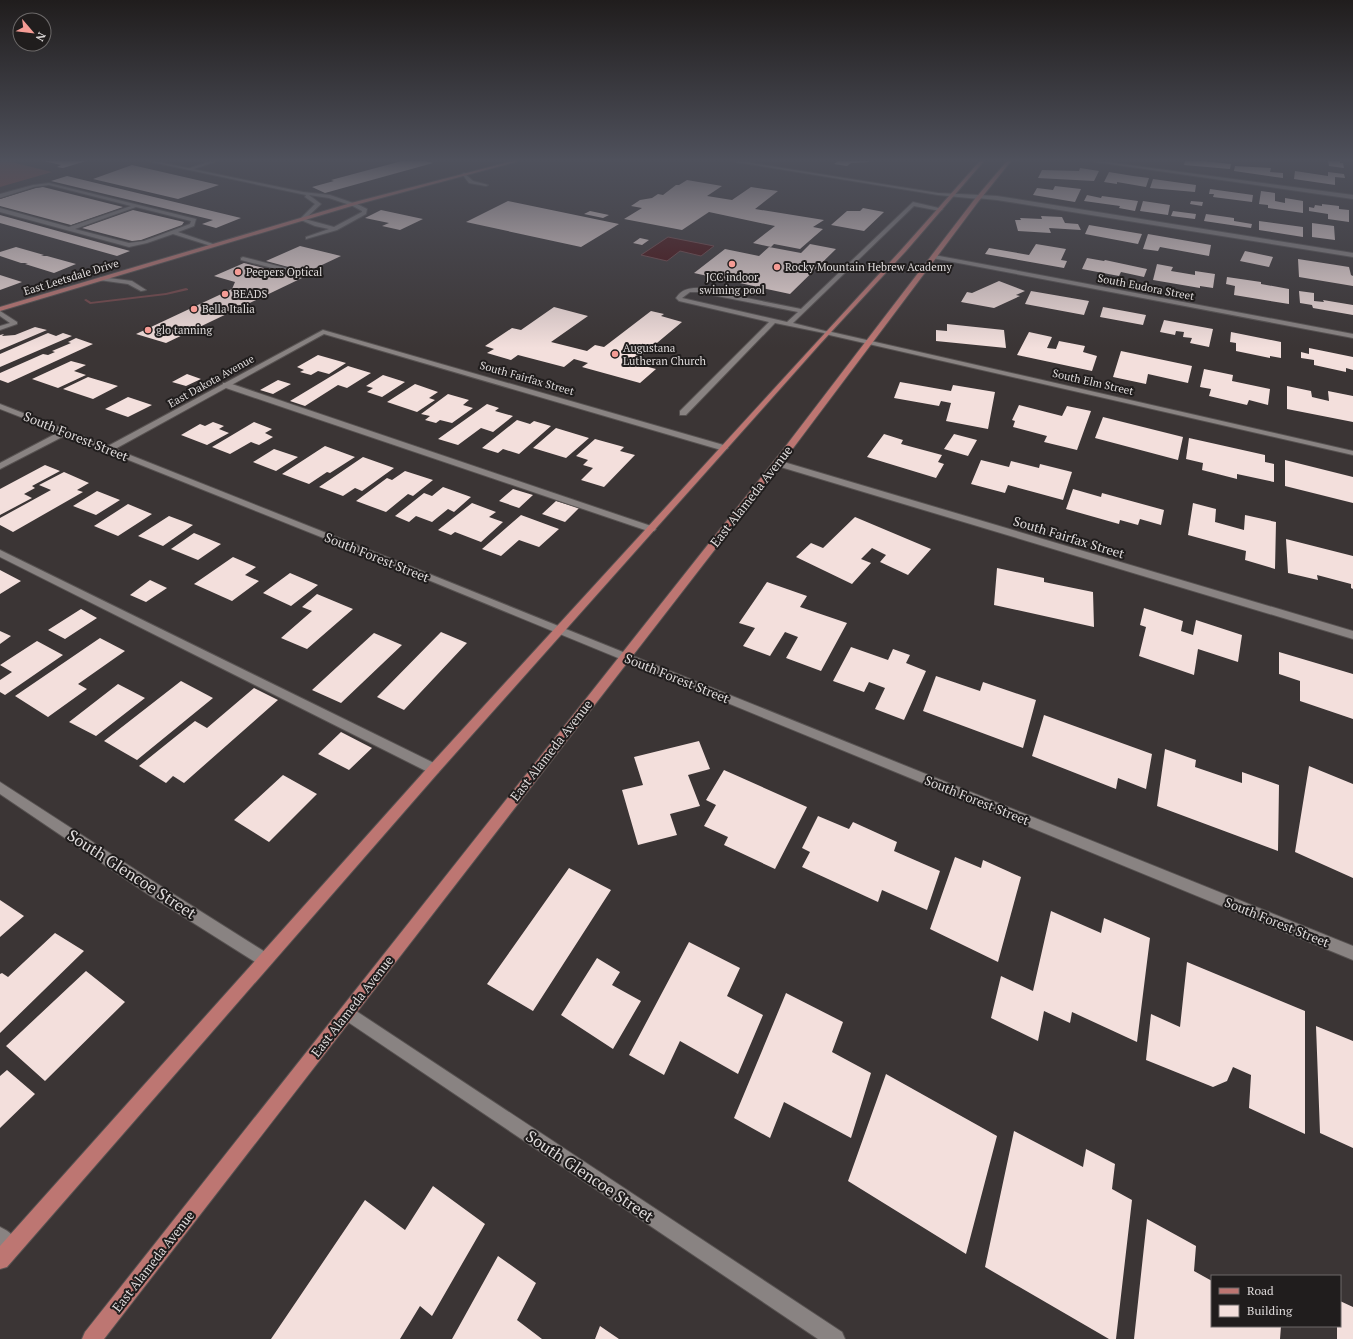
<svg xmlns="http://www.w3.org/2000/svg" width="1353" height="1339" font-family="'PT Serif',serif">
<rect width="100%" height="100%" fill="#3b3535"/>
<path fill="#884440" d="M0,161H13L11,162L52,172L0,187Z"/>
<path fill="#46080a" stroke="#744749" d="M668,237L714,246L701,256L680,251L667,261L641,255Z"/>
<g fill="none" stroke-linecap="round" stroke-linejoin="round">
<path fill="#744749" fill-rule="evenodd" d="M186,288L188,289V290L166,295L90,304L84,300L86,299L91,302L166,293Z"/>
</g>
<path fill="#f3dfdc" d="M44,161H86L63,168L57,167L61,165Z
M402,161H426L433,163L325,193L312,187L334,181L331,180Z
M838,161H869V162L851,163L847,166L834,164Z
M1185,161H1203L1231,164L1230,169L1184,165Z
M1328,161H1340V163H1343L1344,168L1329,166Z
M132,165L219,185L178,199L93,179Z
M1235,166L1271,168L1270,172L1283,173V178L1234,171Z
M1080,168L1099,171L1094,181L1038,178L1042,170L1079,171Z
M1295,171L1328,176V172L1344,174L1345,178L1335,177V185L1294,179Z
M1109,172L1133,176L1149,178L1146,187L1117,182V184L1104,182Z
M67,176L241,218L216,228L202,224L213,220L51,181Z
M1153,179L1196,185L1195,192L1150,188Z
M687,180L722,186L707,196L732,200L751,187L778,191L755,209L824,220L813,227L823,229L800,249L774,244L771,247L753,243L775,226L709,212L682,230L624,219L642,208L631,206L640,200L652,198L658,194L663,195L676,185H679Z
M1055,186L1081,189L1075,202L1033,195L1037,188L1053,190Z
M43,187L123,207L71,225L0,206V199L36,188Z
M1210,189L1253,195L1252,202L1213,197L1214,194H1209Z
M1261,191L1275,193V201L1285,203V198L1303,201V213L1268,208V205L1259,204Z
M1087,195L1101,198L1102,196L1138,201L1135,211L1119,208L1120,206L1084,201Z
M508,201L619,224L581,247L466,222Z
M1143,201L1170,205L1168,215L1140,211Z
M1191,201L1203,202L1202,206L1190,204Z
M1322,204L1339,206V209L1349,210V222L1328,219V214L1309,211V207L1314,208L1315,205L1322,206Z
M863,208L884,212L864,231L831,225L847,211H860Z
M133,210L184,222L182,225L141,240L132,241L82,228Z
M381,210L423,219L400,230L382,226L389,223L365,218Z
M590,211L609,215L603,218L584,214Z
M1173,211L1196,214L1195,219L1171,216Z
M1206,214L1234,218V221L1252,224L1251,228L1204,221Z
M0,215L130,251L117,256L0,223Z
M1041,216L1062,217L1065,223L1078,224L1081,230L1049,228L1051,233L1018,231L1015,220H1021L1020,218L1042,219Z
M1259,221L1303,227V237L1259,230Z
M1312,223L1334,226L1335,240L1312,237Z
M1089,225L1142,234L1138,244L1085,234Z
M1148,234L1211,245L1209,256L1160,247L1158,251L1143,249Z
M640,238L649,240L642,245L633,243Z
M810,244L836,249L790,294L694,273L725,249L759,256L769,247L801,253Z
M1036,244L1066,249L1061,260L1067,261L1064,268L985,254L989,248L1029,255Z
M300,246L341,256L307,272L266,261Z
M16,247L44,255L41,256H47L76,264L54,273L25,264L28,263H21L0,256V252Z
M1245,251L1273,257L1269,267L1240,261Z
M1087,258L1104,261L1105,260L1147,269L1144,277L1121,272L1119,276L1082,269Z
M1298,259L1349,267L1351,275L1353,276V286L1299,277Z
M244,263L302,278L166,343L136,334L232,289L235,282L214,276Z
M1157,264L1173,267L1171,271L1195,275V271L1215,274L1213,288L1200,286V288L1153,280Z
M0,275L22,282L0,290Z
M1227,277L1261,282V284L1289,289V304L1234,295L1235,286L1226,284Z
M999,281L1025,291L1016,295L1020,296L994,308L961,302L967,292L972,293Z
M1031,291L1089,301L1084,315L1025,304Z
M1299,291L1314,293V301L1324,302L1323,300L1353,305V315L1313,308L1312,305L1300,303Z
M554,307L588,316L551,342L587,351L595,345L604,347L651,311L664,314L661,316L682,322L633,363L656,369L640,383L582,367L588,363L574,359L564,367L518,355L511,360L487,353L494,349L485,346L512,328L521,330Z
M1103,307L1146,315L1143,325L1100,317Z
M1164,320L1213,329L1209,347L1190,343L1192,338L1183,337L1184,332L1176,331L1175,335L1160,332Z
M947,324L1004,330L1006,348L936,341V330L947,331Z
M35,327L47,330L0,350V335L4,334L2,336L15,335Z
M1029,332L1052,337L1047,348L1056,349L1059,341L1085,346L1083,352L1097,356L1092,371L1017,355Z
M1231,332L1281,342V358L1270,356V358L1236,351V343L1230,342Z
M48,333L56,336L63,333L72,336L0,367V354Z
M76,338L93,344L8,383L0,380V373L43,354L48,355L55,352L52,351L71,343L68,342Z
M1309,348L1353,357V370L1346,368V372L1314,365V360L1301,358V352L1309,354Z
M1121,351L1192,366L1188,383L1148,374L1146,384L1113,377Z
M318,355L346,363L329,374L318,371L311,375L300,372L304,370L297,367Z
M71,361L86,365L74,371L86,375L58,388L32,379Z
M348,366L371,373L347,388L338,385L305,406L290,401Z
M1204,369L1233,375L1232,381L1270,389L1268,405L1249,400L1247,405L1209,396L1211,389L1200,387Z
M187,374L201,379L186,386L172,382Z
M383,375L405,382L382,397L367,392L373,388L366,386Z
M88,377L118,386L93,399L63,389Z
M278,380L291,384L273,394L260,390Z
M900,382L951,391L953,385L995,392L988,429L946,421L951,403L941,401L939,406L894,398Z
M415,384L438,392L429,398L435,400L417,412L387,402Z
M1287,386L1311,391L1312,397L1329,401L1328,391L1353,396V422L1287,409Z
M448,394L469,400L463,405L473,408L452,423L440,420L436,423L425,420L430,416L421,414Z
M128,397L152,405L128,417L105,409Z
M487,404L499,408L495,411L513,416L493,432L481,428L458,445L438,439Z
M1019,405L1062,416L1067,406L1091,411L1077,450L1044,442L1047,436L1013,427L1015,421L1012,420Z
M1103,417L1183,437L1178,460L1095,438Z
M517,420L530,424L534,421L551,426L519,454L503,449L498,453L482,448Z
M213,422L224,426L219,429L229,433L207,445L181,435L200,424L205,426Z
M254,422L272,429L265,433L273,437L259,445L251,442L230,454L212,447Z
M556,428L589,438L566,458L533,448Z
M884,434L903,440L901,444L942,455L938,462L944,464L936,478L867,457Z
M954,434L977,440L968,456L944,449Z
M1189,438L1265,455V462L1274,464V482L1237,474V479L1202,470L1203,463L1186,459Z
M595,439L624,447L620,451L635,455L604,487L581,480L593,468L583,465L588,460L576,456Z
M325,446L355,457L330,473L327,472L309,484L282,474Z
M274,449L298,457L276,471L253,462Z
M363,457L394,468L362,491L355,488L343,496L319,487Z
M981,460L1009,467L1011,461L1039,468L1040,464L1072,472L1063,500L1008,485L1005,493L971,484Z
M1285,460L1353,477V503L1285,486Z
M45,465L60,471L32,486L35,488L24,494L32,498L0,515V489Z
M405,471L433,480L413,496L408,494L386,512L356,501L387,478L392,480Z
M64,472L89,483L77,490L83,492L13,532L0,525V518L51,490L39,485Z
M443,487L471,497L454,512L448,509L432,522L416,516L409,522L395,516L424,493L432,496Z
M513,489L533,495L519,508L499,501Z
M1073,489L1101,497L1102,493L1164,510L1161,525L1140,519L1138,525L1120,520L1119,524L1066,509Z
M97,491L120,500L96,515L73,506Z
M556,501L579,508L565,522L542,514Z
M472,503L496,512L489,517L503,522L481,542L455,532L451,535L438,530Z
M1193,503L1216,509L1215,522L1244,530L1245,515L1276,522L1275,569L1245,560L1246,551L1188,535Z
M128,504L152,514L118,536L94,526Z
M521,515L559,529L539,547L519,540L501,556L482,549Z
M169,516L193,525L163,546L138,536Z
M855,517L931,549L908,575L880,562L886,555L872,548L861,559L871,563L852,584L796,557L811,543L823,548Z
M194,533L221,544L198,560L171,549Z
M1286,539L1353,556V589L1351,588V584L1317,575L1318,580L1288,573Z
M233,557L256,567L245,575L259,581L232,601L194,584Z
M997,568L1044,578V582L1093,592L1094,627L994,605Z
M0,570L21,581L0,594Z
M290,573L318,585L291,606L263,593Z
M150,580L167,588L146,602L130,595Z
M767,582L807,596L800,607L847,623L821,671L786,658L798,637L785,632L770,656L743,646L755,628L739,623Z
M317,594L353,609L307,649L281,638L312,611L302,607Z
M1144,608L1183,621L1181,631L1193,635L1196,620L1242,635L1238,662L1198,649L1194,675L1139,656L1146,627L1140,625Z
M81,609L97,618L65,639L48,630Z
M0,631L11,636L0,644Z
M441,632L467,643L404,710L377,697Z
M374,633L402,645L341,703L312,690Z
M100,638L125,651L78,684L87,689L48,717L15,696Z
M37,641L63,655L5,695L0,692V680L12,672L0,665Z
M851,647L888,660L893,649L910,655L906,663L926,671L904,720L875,709L885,688L869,682L864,692L833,681Z
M1279,652L1353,674V719L1300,701V681L1279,674Z
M936,676L980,691L983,682L1036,700L1023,748L923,711Z
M181,681L213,698L137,760L104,741Z
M118,684L145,698L96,736L69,722Z
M254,688L278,700L184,783L173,776L166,783L139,766L195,721L207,728Z
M1044,715L1152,754L1146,789L1118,778L1116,789L1032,756Z
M341,732L372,748L349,770L318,754Z
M699,741L710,769L688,775L700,806L670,814L677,835L638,845L622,790L643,785L634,757Z
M1165,749L1196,760L1195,767L1242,783V772L1279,785L1278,851L1157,806Z
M1309,766L1353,784V878L1295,852Z
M724,770L807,807L775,869L724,845L728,837L704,826L716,805L706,800Z
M283,775L317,794L269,842L234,820Z
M818,816L849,829L853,822L897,842L894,851L940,871L927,910L882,890L878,902L802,867L810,852L802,848Z
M955,857L981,868L983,860L1021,877L998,962L930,929Z
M569,868L611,890L533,1011L487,984Z
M0,900L24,916L0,937Z
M1051,911L1101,933L1104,918L1150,938L1137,1042L1072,1012L1070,1023L1044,1011L1038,1041L991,1018L1001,976L1033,991Z
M55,933L84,951L0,1033V974L2,973L8,977Z
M689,942L740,968L727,996L763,1015L738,1074L680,1041L664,1075L629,1055Z
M597,958L620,972L612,985L641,1001L613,1049L561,1015Z
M1187,962L1305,1011V1134L1249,1108L1251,1075L1233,1067L1227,1081L1213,1087L1146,1060L1151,1014L1180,1027Z
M86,971L125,1002L45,1081L6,1046Z
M786,993L843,1022L832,1052L871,1073L851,1138L784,1102L770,1138L734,1118Z
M1316,1026L1353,1041V1148L1320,1133Z
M7,1070L35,1094L0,1128V1076Z
M886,1074L997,1136L966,1254L848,1181Z
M1014,1131L1083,1167L1086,1149L1115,1164L1112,1189L1132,1200L1116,1339H1109L985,1267Z
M433,1186L485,1224L432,1316L420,1306L400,1339H271L365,1200L405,1230Z
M1147,1219L1196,1246L1194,1271L1212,1281V1326H1281L1280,1339H1134Z
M498,1256L536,1283L517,1320L542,1339H452Z
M1340,1301L1353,1307V1339H1337V1326H1340Z
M600,1326L619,1339H595Z"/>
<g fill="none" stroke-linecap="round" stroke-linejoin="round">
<defs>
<path id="service" d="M464,173L473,181L488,185L486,186L469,183L462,174Z
M49,183L196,219L194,226L178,232L216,245L211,246L173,234L147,243L129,247L0,212V208L69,227L131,206L49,185L34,187L0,198V194L33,185ZM136,207L191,221L190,224L144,241L129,243L75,229Z
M913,202L943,209L940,211L914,206L793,323L829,332V334L775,323L686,415H680V411L769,322L679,301L676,298C681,290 688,288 697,288L801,309ZM690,292H697L798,312L787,322L682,298Z
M351,203H355L367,209L366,214L337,230L306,239V237L329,229L315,226L301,220V218L334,227L362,212V211L351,205Z
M243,257L301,272L302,273L299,275L241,260V258Z
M101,277L132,281L146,290L141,291L128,284L99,280L98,279Z
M0,311L17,322V324L0,330V326L10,323L0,316Z
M223,383H229L654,527L656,529L654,531H648L223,387Z
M0,550L438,765L440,769L438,773L434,774L430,773L0,557Z
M0,1227C9,1231 17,1238 21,1247L18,1253L12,1256L6,1253L0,1248Z"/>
<path id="minor" d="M147,161H154L303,192L330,195L356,204L353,206L329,198L309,195L321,204L303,221L300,219L315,204L305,197L306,195Z
M1089,161H1099L1353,195V199Z
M979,195L997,196L1353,253V257L997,200L977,198V196Z
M934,255L1353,334V338L932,258L931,257Z
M323,330L727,446L728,448L724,450H721L324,334L115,449L427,573L1353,946V960L421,577L66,435L0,469V463L59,432L0,409V404L108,446Z
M827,331L1353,451V455L825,334L824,333Z
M777,460L1353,631V639L774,465L773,463L774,461Z
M0,782L159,885L270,955L272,960L270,965L265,967L260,965L149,895L0,794Z
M347,1005L842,1332L845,1339H818L342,1018L339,1013L342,1008Z"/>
<path id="tertiary" d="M211,161H217L191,170L187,169Z
M730,161H739L938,193L979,195L982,197L979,199L938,195Z"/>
<path id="primary" d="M513,161H519L355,205L0,311V307L351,203Z
M980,161H984L906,251L820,344L438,773L7,1267L0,1269V1246L430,765L902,249Z
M1007,161H1011L978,202L788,455L104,1339H82L85,1332L782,451L974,200Z"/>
</defs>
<use href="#service" stroke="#575251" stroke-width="2"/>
<use href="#minor" stroke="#575251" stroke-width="2"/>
<use href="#tertiary" stroke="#575251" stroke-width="2"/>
<use href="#primary" stroke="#575251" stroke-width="2"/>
<use href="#service" fill="#898382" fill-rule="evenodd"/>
<use href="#minor" fill="#898382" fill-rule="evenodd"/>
<use href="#tertiary" fill="#898382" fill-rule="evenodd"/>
<use href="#primary" fill="#bd7672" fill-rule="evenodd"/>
</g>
<linearGradient id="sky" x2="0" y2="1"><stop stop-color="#201d1d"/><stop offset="0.46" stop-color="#4f515c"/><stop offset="1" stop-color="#4f515c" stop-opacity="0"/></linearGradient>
<rect width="1353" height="348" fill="url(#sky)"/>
<g fill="#f59c95" stroke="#201d1d" stroke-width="1.5">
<circle cx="732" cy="264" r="4"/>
<circle cx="777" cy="267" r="4"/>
<circle cx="238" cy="272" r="4"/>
<circle cx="225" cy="294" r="4"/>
<circle cx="194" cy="309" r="4"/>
<circle cx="148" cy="330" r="4"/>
<circle cx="615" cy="354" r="4"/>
</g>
<g text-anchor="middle" stroke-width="4" stroke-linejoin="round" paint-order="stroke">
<g font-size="11" fill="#dfdbdb" stroke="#201d1d" text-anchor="start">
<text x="785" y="271">Rocky Mountain Hebrew Academy</text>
<text x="246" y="276">Peepers Optical</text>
<text x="732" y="281" text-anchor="middle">JCC indoor<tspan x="732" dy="13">swiming pool</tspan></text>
<text x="233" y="298">BEADS</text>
<text x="202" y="313">Bella Italia</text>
<text x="156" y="334">glo tanning</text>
<text x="623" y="352">Augustana<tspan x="623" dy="13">Lutheran Church</tspan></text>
</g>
<g font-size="11" fill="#dfdbdb" stroke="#201d1d">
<text transform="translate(71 277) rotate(-17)" y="4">East Leetsdale Drive</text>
<text transform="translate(1146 287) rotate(11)" y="4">South Eudora Street</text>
<text transform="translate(527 378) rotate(16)" y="4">South Fairfax Street</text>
<text transform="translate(211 381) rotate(-29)" y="4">East Dakota Avenue</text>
<text transform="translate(1093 382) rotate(13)" y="4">South Elm Street</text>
</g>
<g font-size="13" fill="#dfdbdb" stroke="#201d1d">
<text transform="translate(76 436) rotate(22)" y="5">South Forest Street</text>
<text transform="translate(751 496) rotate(-52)" y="5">East Alameda Avenue</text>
<text transform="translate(1069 537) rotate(17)" y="5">South Fairfax Street</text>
<text transform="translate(377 557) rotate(22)" y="5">South Forest Street</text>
<text transform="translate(677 678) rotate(22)" y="5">South Forest Street</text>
<text transform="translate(551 750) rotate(-52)" y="5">East Alameda Avenue</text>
<text transform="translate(977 800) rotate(22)" y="5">South Forest Street</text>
<text transform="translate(1277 922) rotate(22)" y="5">South Forest Street</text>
<text transform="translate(352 1006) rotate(-52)" y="5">East Alameda Avenue</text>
<text transform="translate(153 1261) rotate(-52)" y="5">East Alameda Avenue</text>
</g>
<g font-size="16" fill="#dfdbdb" stroke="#201d1d">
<text transform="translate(132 874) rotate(33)" y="6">South Glencoe Street</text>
<text transform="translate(590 1176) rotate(34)" y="6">South Glencoe Street</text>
</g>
</g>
<rect x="1211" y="1275" width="130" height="52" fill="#201d1d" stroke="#6c6969"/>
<rect x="1219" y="1288" width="20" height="6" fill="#bd7672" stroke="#6c6969"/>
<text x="1247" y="1295" font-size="12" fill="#dfdbdb">Road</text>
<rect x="1219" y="1305" width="20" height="12" fill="#f3dfdc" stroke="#6c6969"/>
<text x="1247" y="1315" font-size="12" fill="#dfdbdb">Building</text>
<g transform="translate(32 32) rotate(118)"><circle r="19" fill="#201d1d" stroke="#6c6969"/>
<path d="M0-3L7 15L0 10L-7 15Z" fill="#f59c95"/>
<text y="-6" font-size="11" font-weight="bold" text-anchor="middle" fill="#dfdbdb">N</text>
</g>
</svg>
